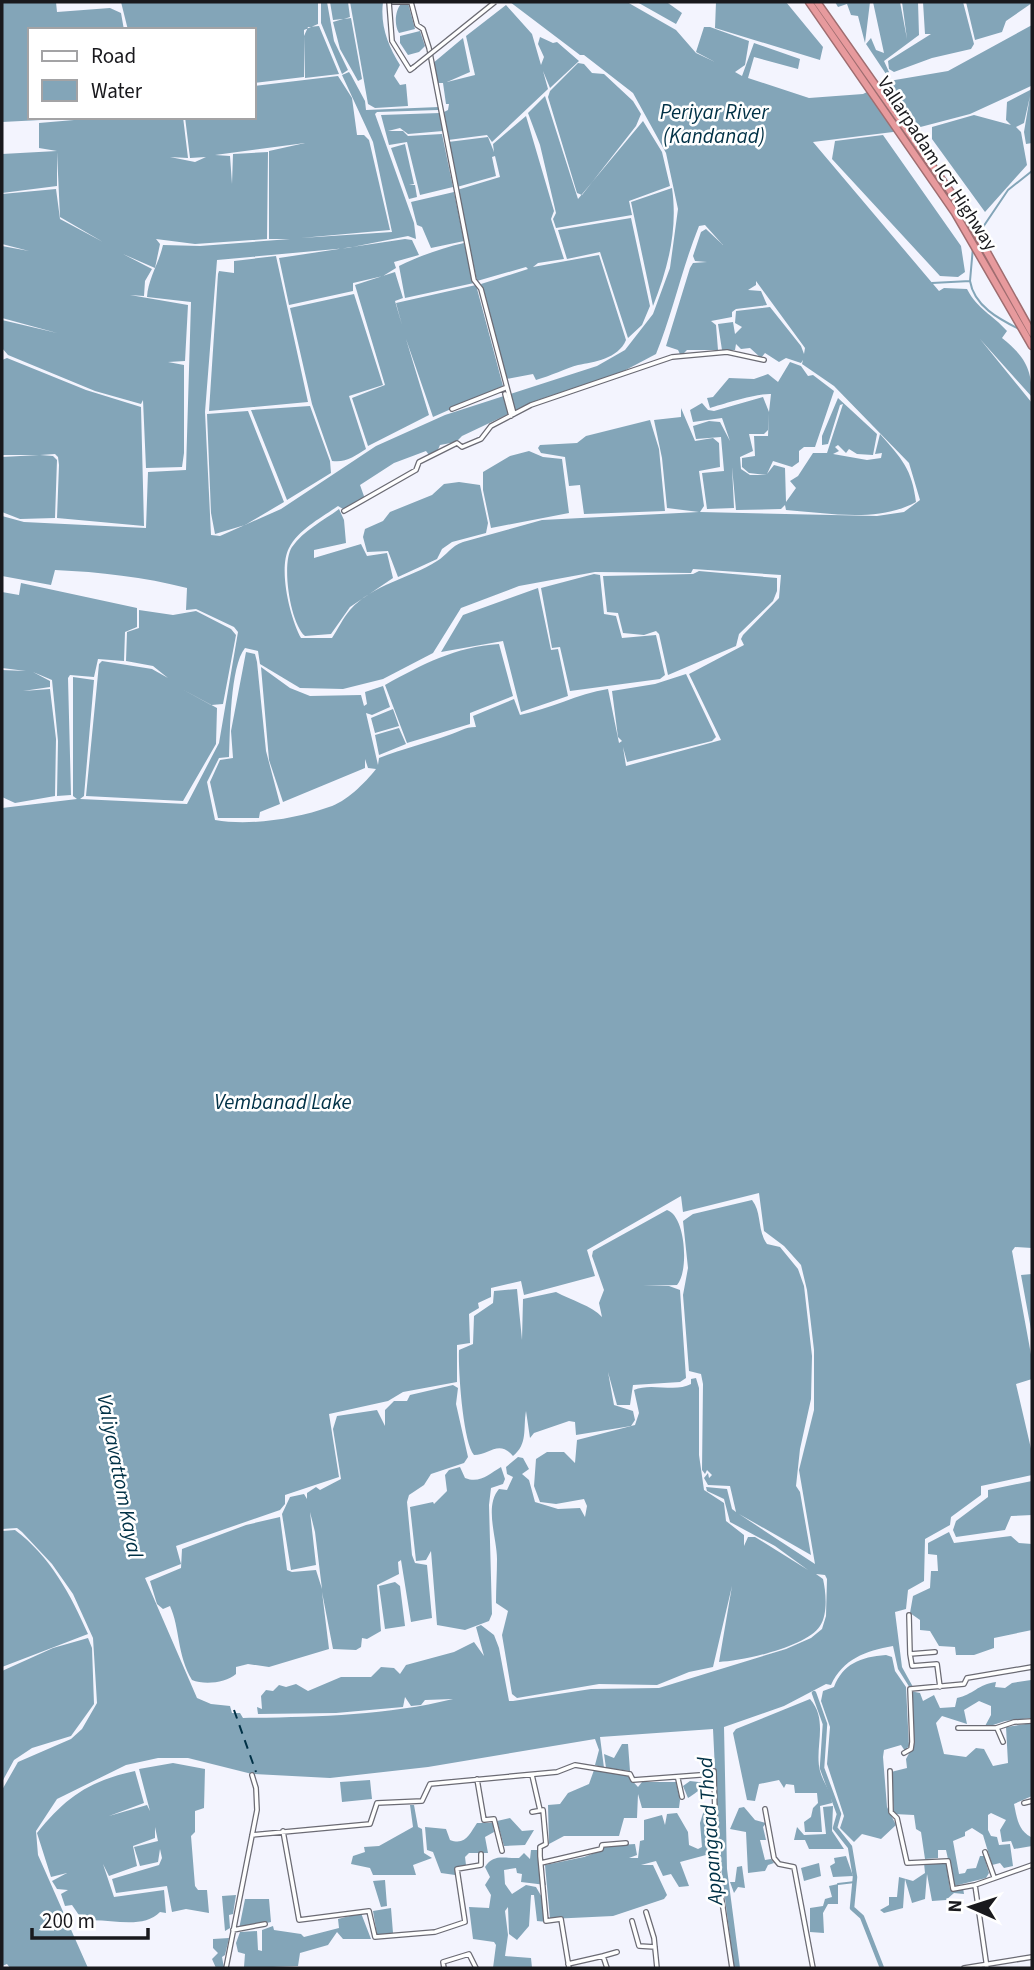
<svg xmlns="http://www.w3.org/2000/svg" width="1034" height="1970" font-family="'Source Sans 3',sans-serif">
<rect width="100%" height="100%" fill="#f3f4fe"/>
<path fill="#83a5b8" fill-rule="evenodd" d="M2,2H56L57,12L110,8L121,13L124,30H30V117H99L2,122Z
M121,2H318V24L304,30V77L254,83V30H128Z
M321,2H327L334,41L348,70L342,74L321,23Z
M330,2H348L350,17L344,19L351,18L362,79L358,81L340,49L333,22L343,19L333,20Z
M350,2H383C380,25 388,46 400,65L394,76L400,85L406,84L408,106L375,108L368,104Z
M510,2H627L676,30L696,53L715,62L696,52L704,27H710L749,41L745,65L735,72L742,76L754,43L800,59L798,69L754,57L748,78L809,98L863,94L889,81L948,71L1032,25L1031,86L970,114L909,130L813,142L939,291L944,288L967,289C978,310 992,314 1007,331L1002,338C1023,355 1032,367 1032,397L980,339L1032,403V1248L1015,1247L1012,1251L1032,1360V1379L1016,1384L1032,1453V1475L981,1486V1495L951,1517L950,1525L925,1539L924,1581L908,1590L906,1609L895,1612L902,1667L913,1687L910,1688L898,1669L893,1646C865,1651 843,1659 831,1685L826,1684L784,1706L724,1727L727,1869L740,1968H734L719,1852L713,1729L600,1737L604,1768L595,1765L599,1750L595,1739L428,1767L330,1778L252,1774L188,1758H158L126,1765L57,1799L36,1831L38,1855L88,1968H10L7,1964L2,1966V1790L18,1762L71,1739L82,1729L97,1703L93,1638L73,1594L52,1564L22,1532L17,1528L2,1529V808L77,799L73,796V677L94,680L84,796L80,799L187,804L219,743L238,632L234,627L196,609L186,610L187,588C144,577 100,572 55,570L51,585L2,576V516L24,522L146,528L148,472L186,470L191,302L147,297C148,279 159,263 163,245L200,246L290,239H269V151L305,143L215,155L230,156L232,184L233,154L268,152L267,239L195,244L156,239L160,244L155,268L123,254L152,269L145,281L144,296L130,295L188,305L185,361L168,362L184,365V453L182,467L146,468L143,400L141,404L95,391L8,355L2,348V320L57,333L2,318V246L29,251L2,244V194L56,189L60,219L103,242L60,217L57,152V186L2,193V154L57,151L39,148V123L109,117H183L188,158L170,157L195,162L206,157L190,158L185,117H254V86L338,76L352,98L357,135H364L369,140L390,230L301,238L392,232L373,142L342,75L349,72L351,75L365,101L366,110L439,107L438,110L377,112L375,114L414,223L416,239L408,236L347,248L217,260L205,412L211,535L220,536L281,509L376,446L445,415L597,366L625,350L653,314L670,268L678,209L666,153L633,93L584,55H580ZM705,225L723,245L706,229L701,232L693,256L695,261L707,262L693,263L690,268L666,346L678,350L681,356L687,350H718L716,325L711,321L732,317V312L736,309L767,305L761,291L748,290L756,285V281L805,348L804,354L801,346L770,307L736,311L735,323L742,327L735,334L733,322L718,324L722,350H735L736,344L741,349L750,348L761,358L765,353L779,362L786,358L801,363L803,360L802,364L834,386L909,463L920,500L904,512L877,516L700,512L704,506L699,471L720,467L719,443L713,438L695,441L681,408V417L654,420L662,458L667,508L699,512L542,520L463,542C451,546 447,555 437,561C409,579 373,584 350,610C343,618 338,629 332,638H301C290,618 278,569 289,548C299,529 321,518 338,506L343,509L365,499L360,485L394,463L426,451L429,455L437,452L440,445L456,442L462,436L538,400L620,373L656,354C673,312 682,268 699,226ZM693,569L781,575L779,598L743,635L741,639L744,645L689,674L721,740L626,766L623,747L627,762L712,741L716,737L686,674L655,684L612,691L618,737L622,741L619,743L608,689C577,694 550,709 520,715L514,699L473,716L476,727C464,727 459,732 449,735C426,743 402,749 379,758L378,765L366,713L372,715L390,707L383,686L365,692L367,704L364,706L361,695L310,696L290,688L261,667L269,760L283,802L365,768V759L368,768L376,769C365,783 346,802 329,807C296,819 249,826 215,820L207,782L219,758L229,757C230,733 230,666 245,648L258,651L260,664L300,688L343,689L383,679L433,653L461,608L519,586L595,572L691,573ZM759,1193L764,1231L784,1246L801,1265L807,1290L814,1350V1410L799,1470L815,1564L739,1514L811,1555L800,1492L796,1486L800,1449L811,1399L812,1356L804,1286L798,1269L780,1247L767,1244C757,1230 762,1212 752,1200L693,1214L683,1221L688,1268L683,1295L689,1371L701,1374L703,1384L702,1470L705,1474L707,1470L712,1475L709,1478L708,1473L704,1478L708,1485L730,1486L736,1512L732,1509L727,1489L706,1487L707,1491L724,1499L730,1522L775,1546L808,1570L755,1537H748L744,1546V1535L726,1521L724,1503L704,1490L699,1455V1388L696,1378L691,1379V1384C675,1393 651,1382 634,1390L639,1413L635,1425L577,1440L575,1463L564,1452H547L536,1459L534,1486L540,1502L556,1504L584,1499L587,1506L585,1517L580,1508L558,1509L535,1502L529,1480L522,1474L529,1469L523,1458L518,1457L506,1467L507,1474L513,1477L507,1490L499,1489C484,1506 497,1538 497,1559C497,1573 496,1588 496,1603L508,1611L502,1635L512,1694L517,1698L599,1684L657,1685L689,1672L713,1667L732,1586L719,1662C742,1661 807,1647 820,1626C828,1614 826,1592 823,1579L816,1574L825,1575L827,1579L826,1616L822,1629L811,1638L786,1649L659,1688L591,1689L513,1701H509L499,1648L494,1635L481,1625L476,1627L484,1656L474,1642L454,1652L406,1665L400,1674L394,1668L381,1667L371,1677H341L308,1691L296,1684L286,1687L279,1685L273,1691L266,1690L261,1696L262,1709L257,1707L258,1714L336,1713L403,1707L405,1697L411,1706L421,1705L425,1700L453,1699C384,1716 313,1717 243,1718L240,1713H232L230,1706L211,1704L197,1698L145,1578L181,1564L176,1546L280,1510L285,1504V1495L339,1477L329,1414L388,1401L403,1392L457,1382V1345L470,1343L469,1314L479,1308L478,1303L491,1297V1288L521,1281L524,1295L595,1276L587,1250L681,1196L683,1212Z
M637,2L668,3L682,13L676,24Z
M716,2H786L823,47L820,60L715,28Z
M835,2H870L865,43L858,16L851,15L847,4L838,7Z
M873,2H900L907,39L902,2H918L919,35L884,61L889,72L886,74L866,44L871,38L876,50L884,53Z
M923,2H963L974,44L971,49L932,58L894,72L889,69L888,61L931,34H925Z
M966,2H1032V3L1006,21L1002,32L975,40Z
M408,3L415,29L399,33C394,25 395,11 401,4Z
M506,5L532,34L541,65L544,57L538,44L540,37L553,43L557,42L579,61L550,88L543,71L548,89L492,142L487,135L448,140L444,112L448,110L449,104H446L443,83H438L432,64L463,38L470,72L447,82L475,75L466,36Z
M319,26L339,74L305,78L304,36L308,27Z
M420,31L425,46L419,52L408,55L400,43V36Z
M578,63L584,64L592,73L604,74L633,101L641,114L636,126L582,195L577,193L548,97L550,91Z
M1032,89V143L1026,144L1024,132L1030,96L1024,123L1016,127L1021,132L1027,165L985,212L932,139V127L974,115L1011,125L1006,120L1007,102Z
M545,96L578,199L643,121L662,152L670,186L629,201L632,215L556,228L553,219L556,213L540,145L528,113Z
M440,113L443,131L408,134L400,128L388,131H403L408,136L442,134L453,187L420,195L407,142L389,145L381,115Z
M526,116L554,211L551,219L564,259L538,263L533,267L599,255L626,340C618,359 594,362 578,365C567,368 550,376 536,380L533,374L506,379L481,284L528,269L526,267L477,281L457,190L500,177L495,156L492,157L496,176L457,187L448,142L488,137L494,152L493,144Z
M883,135L961,246L965,272L958,277L940,276L832,159L835,141Z
M405,144L414,184L409,185H415L417,197L409,199L391,148Z
M672,188C678,230 668,268 653,306L631,202Z
M454,192L464,241L431,248L422,227L417,225L411,202Z
M631,218L650,306L642,325L628,338L600,252L567,259L558,230Z
M405,239L412,240L419,255L394,262L396,268L383,276L353,283V291L289,305L279,258Z
M464,243L474,283L405,298L399,266C419,256 442,248 464,243Z
M276,256L308,402L209,411L218,274L219,271L234,273V261Z
M395,272L403,298L395,301L402,325L396,303L476,285L503,386L433,417L406,339L429,415L368,446L352,398L385,385L355,285Z
M354,294L383,385L349,396L366,449C355,456 346,463 332,461L312,404L290,308Z
M7,358L86,390L141,407L144,526L57,518L59,465L58,457L55,454L40,455L53,456L57,460L55,518L20,519L2,512V457L39,455H2V360Z
M790,362L801,366L808,376L813,375L834,391L815,447H804L799,451V462L792,467L773,461L767,474L774,465L785,468L786,502L796,488L790,481L798,476L813,453H827L843,404L840,405L828,444L822,445V436L838,398L877,434L873,455L857,454L849,449L846,453L838,445L835,447L839,451L833,454L867,460L881,458L882,453L875,454L880,434C902,459 912,469 916,502C878,523 828,513 786,510L785,505L781,509L736,510L732,467L734,508L707,509L702,473L724,471L721,437L696,439L693,426L709,421L720,422L730,441L722,418L693,422L690,410L702,403L708,410L714,411L763,397L769,412L771,394C759,393 723,404 710,408L707,398L713,397L729,378L754,379L768,374L778,382ZM769,413L768,436H754L755,456L742,458V467L749,473L767,475H750L741,469L740,457L753,451L749,434H764L768,430Z
M310,406L330,461L331,473L287,500L251,410Z
M248,411L284,502L245,525L215,534L211,513L207,414Z
M650,420L659,449L665,511L584,514L580,485L569,486L565,457L541,453L538,448L540,445L577,443L586,436Z
M529,451L543,457L562,459L569,513L491,528L483,490V472L510,456Z
M459,482L480,485L488,523L486,533L452,542L442,549L437,559L398,577L388,551L367,552L363,537L365,529L383,521L390,512L432,495L444,484Z
M339,509L344,520L346,543L314,550V558L361,544L367,556L387,553L393,578L350,607L331,634L305,636C290,623 281,563 292,547C304,530 323,521 339,509Z
M699,571L777,578V591L773,601L739,634L736,646L668,675L659,634L656,631L644,635L623,633L618,613L607,612L603,576L693,574Z
M594,574L600,575L604,614L616,616L622,638L656,635L665,675L660,679L570,691L560,647L552,648L541,588Z
M21,583L137,608V627L125,632L124,661L98,659L94,677L70,675L68,678L71,795L57,796L58,741L52,680L33,672L50,681V687L23,691L50,689L56,739L55,796L15,803L2,797V670L26,671L2,668V592L19,595Z
M538,588L551,650L558,649L568,696L521,712L503,641L441,652L463,615Z
M139,610L173,615L196,611L231,629L236,635L223,704L211,705L180,688L217,708L216,744L183,801L86,796L99,664L102,661L152,669L168,678L153,666L126,661L127,632L139,628Z
M499,644L513,696L470,713V724L407,743L385,685C423,664 455,647 499,644Z
M246,652L255,654L257,662L266,751L280,804L260,812L259,818H218L210,782L220,760L233,758L231,731Z
M393,709L399,726L375,733L371,718Z
M399,728L406,744L379,755L375,735Z
M667,1210C686,1216 689,1272 677,1285L643,1286H669L680,1290L686,1378L680,1382L633,1385L630,1405H617L608,1372L614,1405L633,1411L635,1420L631,1426L576,1435L575,1422L569,1421L534,1433L530,1438L526,1411C523,1429 528,1444 513,1456C499,1439 489,1455 474,1455C463,1443 458,1369 459,1350L473,1344L474,1316L493,1303L494,1291L517,1289L522,1340L523,1299L556,1292C571,1300 592,1306 602,1317L599,1303L604,1290L592,1256L593,1251Z
M1032,1274V1335L1021,1275Z
M453,1385L458,1388L456,1404L468,1457L464,1463L431,1474L424,1485L409,1495L407,1502L412,1555L415,1563L427,1565L432,1618L411,1622L401,1560L398,1562L399,1574L377,1585L381,1631L367,1639L362,1638L361,1647L356,1650L333,1649L322,1592L329,1649L269,1667L248,1664L236,1667V1674C226,1683 204,1685 192,1680C177,1655 180,1628 170,1606L163,1609L157,1604L150,1581L181,1568L182,1549L246,1525L280,1517L287,1570L292,1572L316,1570L322,1589L315,1532L310,1512L316,1565L291,1570L282,1514L290,1497L304,1494L307,1499V1493L316,1487L320,1490L341,1479L333,1429L337,1416L377,1410L385,1426V1410L394,1401H407L410,1395Z
M460,1467L465,1478C480,1484 489,1474 501,1467L505,1479L503,1484L491,1488L489,1505L492,1614L489,1621L465,1630L437,1625L431,1551L426,1560L416,1561L410,1507L433,1502L434,1504L447,1491L445,1475L449,1470Z
M1032,1481V1515L1011,1516L1005,1530L956,1537L953,1530L956,1521L988,1497V1490Z
M15,1530C50,1556 71,1595 88,1634L2,1667V1531Z
M949,1532L954,1543L1011,1536L1019,1543L1032,1544V1630L994,1638V1648L974,1655H956L955,1647L939,1646L930,1631L920,1630V1620L910,1613L913,1596L930,1588L931,1571H938L937,1555L928,1554V1543Z
M395,1582L400,1586L405,1626L385,1629L379,1586Z
M88,1638L92,1648L94,1704L71,1736L32,1748L14,1760L2,1782V1671L53,1648Z
M886,1655L892,1657L895,1671L906,1687L909,1746L905,1751L901,1745L884,1750L883,1757L887,1807L896,1825L881,1839L862,1834L854,1842L840,1828L844,1816L827,1764L830,1727L821,1701L823,1691L834,1687C843,1664 860,1657 886,1655Z
M1032,1671V1718L1005,1721L984,1728L991,1715V1706L979,1701L964,1710L967,1724L942,1716L936,1723L944,1754L966,1757L976,1748L984,1749L993,1766L1008,1763L1006,1727L1032,1723V1796L1014,1804C1017,1818 1018,1830 1031,1837L1032,1846L1014,1849L1011,1841L1002,1842L1000,1830L1006,1820L991,1813L988,1815V1830L991,1836L997,1837L999,1845L1010,1844L1013,1866L1004,1868L1000,1863L992,1865L983,1835L972,1828L965,1832V1836L953,1841L959,1874L965,1873L967,1869L976,1868L980,1856H984L989,1873L986,1878L954,1886L946,1850H938V1858L925,1859L921,1832L916,1829L914,1815L894,1814L891,1772L907,1768L906,1759L913,1746L910,1691L920,1693L923,1701L934,1695L940,1708L955,1707L957,1698C973,1695 978,1684 996,1682L995,1687L1005,1688L1012,1683L1031,1680Z
M810,1699C829,1721 814,1747 820,1771C823,1783 832,1792 832,1803L820,1806L822,1832H805L804,1822L811,1817L813,1808L818,1803L817,1793H795L794,1785L786,1784L784,1788L779,1780L759,1784L755,1801L747,1800L733,1733L736,1729Z
M622,1744H628L630,1771L606,1768L604,1754L614,1758Z
M173,1763L205,1769L204,1808L195,1811V1832L191,1836L195,1886L198,1890H207L209,1913L186,1909L172,1912L167,1886L116,1893L112,1879L159,1865L162,1858L160,1849L158,1862L140,1866L134,1847L158,1841L155,1827V1838L133,1846L137,1866L109,1876L103,1864L114,1897L164,1890L166,1913L160,1912C142,1931 106,1917 83,1921L72,1905L65,1906L61,1894L68,1890L57,1889L52,1881L67,1873L51,1877L37,1833C66,1797 89,1781 135,1771L144,1803L109,1816L147,1805L150,1811L139,1769Z
M594,1770L628,1776L638,1787L642,1782H676L680,1800L679,1808H642L638,1794L637,1818H624L619,1836H564L549,1844L548,1805L560,1804L568,1793L589,1784Z
M709,1779L713,1790C703,1784 695,1794 688,1798L683,1786L690,1781L707,1783Z
M370,1780L372,1799L342,1802L340,1782Z
M410,1805H414L418,1827L422,1829L424,1853L432,1858L413,1865L416,1875H373L370,1868L351,1864L353,1856L365,1852L364,1847L379,1846L413,1827Z
M713,1806L716,1857L706,1855L680,1862L689,1886L679,1887L671,1874L663,1876L656,1861L641,1865H653L667,1895L664,1899L613,1916L550,1919L545,1865L584,1857L600,1851L603,1846L635,1844L637,1855L629,1858H638L640,1841L644,1840V1820L662,1815L665,1825L667,1814L677,1813L688,1832L689,1845L698,1849L702,1847L700,1823L705,1807Z
M833,1806L832,1831L844,1849H809L805,1840H794L797,1827L804,1835L826,1834L823,1807Z
M744,1807L755,1820L766,1823L763,1827L766,1840H760L765,1860L771,1859L774,1863L768,1865L765,1871L748,1873L746,1832L730,1829L739,1808Z
M510,1818L522,1831L534,1830L525,1845L504,1846L497,1821Z
M477,1823H493L494,1832L485,1837L488,1853H469L465,1857L466,1865L456,1868L455,1875L441,1873L433,1852L427,1850L425,1827L446,1829L450,1840C466,1846 470,1833 477,1823Z
M531,1850H538L546,1885L521,1882L522,1874L517,1873L516,1868L504,1870L505,1884L512,1894L526,1885L536,1887L543,1899L547,1922L537,1921L534,1895H531L529,1926L517,1940L509,1934L508,1907L505,1911L508,1935L505,1956L531,1958L532,1968H493L496,1945L494,1942L473,1939L469,1907L489,1908L491,1895L485,1885L490,1877L485,1867C494,1853 505,1859 519,1858L524,1853L530,1859Z
M846,1856L853,1876L833,1877L830,1866L835,1863L834,1858Z
M946,1862L950,1889L963,1888L964,1894L954,1893L946,1900L932,1901L927,1874L925,1899L912,1903L905,1879L903,1908L884,1913L880,1910L889,1905V1897H897L899,1877L913,1881L925,1873L924,1863Z
M819,1863L821,1876L804,1881L801,1868Z
M742,1866L745,1888L738,1887L734,1893L730,1882H735L737,1867Z
M385,1880L387,1906L381,1907L373,1881Z
M838,1884V1904H828L823,1913L824,1933L810,1932V1908L823,1906L825,1899L832,1897L829,1886Z
M236,1895L233,1914L229,1915L230,1928L225,1931L222,1896Z
M245,1899H269L271,1922L239,1929Z
M391,1908L393,1933L377,1935L373,1911Z
M361,1913L371,1939H343L337,1932L328,1945L300,1953L298,1966L248,1968L244,1967L245,1954L238,1952L236,1943L240,1932L257,1931L258,1950L262,1951V1930L273,1926L274,1930L301,1934L304,1937L339,1928L338,1919Z
M229,1938L225,1955L222,1957L224,1968H216L212,1959L218,1953L213,1948V1939Z"/>
<g fill="none" stroke-linecap="round" stroke-linejoin="round">
<path stroke="#83a5b8" stroke-width="2" d="M1032,152V161
M979,233L1008,190L1032,171
M970,281C974,306 999,319 1019,329
M932,283L970,281L973,247
M838,1884L855,1882"/>
<path stroke="#83a5b8" stroke-width="4.5" d="M814,1693L825,1724L822,1768L839,1814L835,1828L850,1847L855,1877L852,1908L862,1917L882,1968"/>
<path stroke="#003146" stroke-width="2" stroke-dasharray="9 7" stroke-linecap="butt" d="M234,1710L256,1772"/>
<defs>
<path id="minor" d="M389,2L392,41L410,70L414,67
M393,2H411
M411,2L417,25L423,29L429,48L474,280L481,289L514,414
M505,394L511,416
M452,409L505,388
M344,511L416,470L419,462L457,443L462,447L481,439L491,426L531,405L672,357L727,352L764,360
M909,1615L910,1654
M935,1652L910,1654L912,1666L937,1664L940,1687
M958,1728H996L1014,1722L1032,1721
M997,1728L1003,1742
M904,1753L911,1749L912,1742L910,1689L964,1684L967,1678L1032,1667
M714,1771L716,1861L732,1968
M890,1771L891,1812L897,1818L907,1863L948,1861L953,1889L975,1885
M532,1775L540,1810
M477,1779L484,1820L494,1819L502,1851
M678,1779L682,1797
M1024,1803L1032,1801
M765,1809L774,1858L779,1864L794,1867L813,1968
M532,1812L543,1810L546,1844L540,1847V1856L546,1921L561,1919L569,1968
M283,1831L299,1920L369,1911L375,1937L435,1932L465,1922L457,1869L481,1865V1854
M252,1835L370,1824L377,1803L422,1801L430,1784L557,1772L575,1765L630,1774L633,1780L713,1774
M985,1852L994,1877
M541,1863L601,1849L602,1845L626,1843
M646,1912L654,1938L657,1968
M632,1921L639,1946L655,1947
M233,1930L265,1924
M603,1956L617,1952
M568,1964L603,1956L607,1968
M226,1968L257,1810L256,1788L252,1775
M444,1968L443,1962L469,1954L476,1968
M964,1968L1032,1957
M987,1968L975,1885L1032,1865"/>
<path id="highway" d="M809,2L955,213L1032,346
M817,2L964,211L1032,333"/>
</defs>
<use href="#minor" stroke="#6b6b74" stroke-width="6"/>
<use href="#highway" stroke="#9f6d70" stroke-width="9"/>
<use href="#minor" stroke="#fff" stroke-width="3.5"/>
<use href="#highway" stroke="#e79a9d" stroke-width="6"/>
<defs>
<path id="minor-bridge" d="M414,67L495,2"/>
</defs>
<use href="#minor-bridge" stroke="#6b6b74" stroke-width="6" stroke-linecap="butt"/>
<use href="#minor-bridge" stroke="#fff" stroke-width="3.5"/>
</g>
<g text-anchor="middle" stroke-width="5" stroke-linejoin="round" paint-order="stroke">
<g font-size="19" fill="#19191d" stroke="#fff">
<text transform="translate(938 163) rotate(57)" y="7">Vallarpadam ICT Highway</text>
</g>
<g font-size="21" font-style="italic" fill="#003146" stroke="#fff">
<text x="714" y="119">Periyar River<tspan x="714" dy="24">(Kandanad)</tspan></text>
<text x="283" y="1109">Vembanad Lake</text>
<text transform="translate(120 1476) rotate(79)" y="7">Valiyavattom Kayal</text>
<text transform="translate(710 1831) rotate(-94)" y="7">Appangaad Thod</text>
</g>
</g>
<rect width="1034" height="1970" fill="none" stroke="#19191d" stroke-width="7"/>
<rect x="28" y="28" width="228" height="91" fill="#ffffff" stroke="#a3a3a5" stroke-width="2"/>
<rect x="42" y="51" width="35" height="10" fill="#ffffff" stroke="#a3a3a5" stroke-width="2"/>
<text x="91" y="63" font-size="21" fill="#19191d">Road</text>
<rect x="42" y="80" width="35" height="21" fill="#83a5b8" stroke="#a3a3a5" stroke-width="2"/>
<text x="91" y="98" font-size="21" fill="#19191d">Water</text>
<g transform="translate(971 1907) rotate(273)" stroke="#ffffff" stroke-width="5" paint-order="stroke">
<path d="M0-5L12 26L0 18L-12 26Z" fill="#19191d"/>
<text y="-10" font-size="19" font-weight="bold" text-anchor="middle" fill="#19191d">N</text>
</g>
<path d="M32 1928v10h116v-10" fill="none" stroke="#19191d" stroke-width="3.5"/>
<text x="42" y="1928" font-size="21" fill="#19191d" stroke="#ffffff" stroke-width="5" paint-order="stroke">200 m</text>
</svg>
